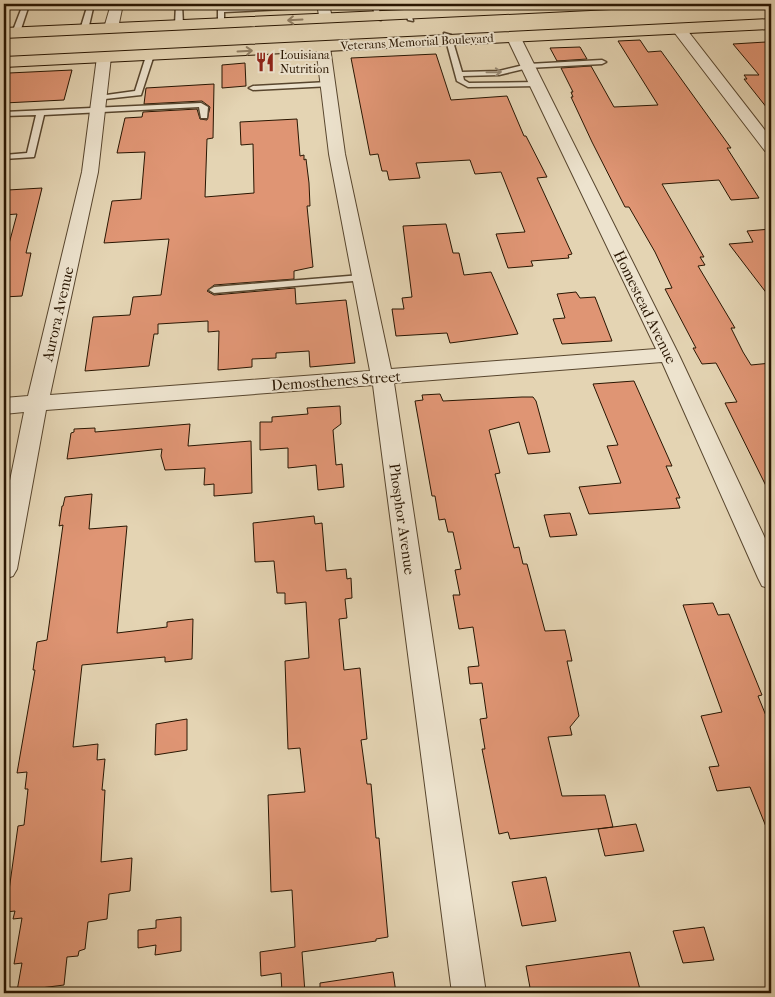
<svg xmlns="http://www.w3.org/2000/svg" width="775" height="997" font-family="'IM FELL French Canon',serif">
<rect width="100%" height="100%" fill="#e4d4b3"/>
<filter id="stains"><feTurbulence type="fractalNoise" baseFrequency=".004" numOctaves="4"/><feColorMatrix values="0 0 0 0 .2 0 0 0 0 .09 0 0 0 0 .02 0 0 0 .5 -.17"/></filter>
<radialGradient id="worn" r=".72"><stop offset=".6" stop-color="#630" stop-opacity="0"/><stop offset="1" stop-color="#630" stop-opacity=".3"/></radialGradient>
<path fill="#df9574" stroke="#291602" d="M640,40L648,52L661,51L731,148H727L759,198L731,200L719,180L662,184L704,257H700L705,265L698,266L735,328H731L743,352L751,365L771,363V496L725,403L737,402L716,363L702,364L693,348H696L665,289L672,288L655,252L629,207H625L592,142L571,97H573L571,92H573L561,68L591,66L614,107L658,105L618,41Z
M766,42L771,48V113L744,79H747L744,75H759L733,44Z
M580,47L587,59L557,61L550,48Z
M436,54L451,100L507,96L524,136H526L547,177L537,178L572,254L568,255L569,258L531,261L533,266L508,268L496,234L525,232L501,172L475,174L470,160L416,163L420,178L389,180L387,171H382L378,154L370,155L351,58Z
M245,63L246,86L222,88V65Z
M72,70L64,100L4,103V88L9,73Z
M214,84L213,138L207,139L205,197L254,193L253,144L241,145L240,122L297,119L300,156L304,155V160L306,159L309,183L310,206H307L313,267L294,271V279L214,285L207,291L214,295L295,288L296,304L346,300L355,363L310,367L309,351L276,353V358L252,359V367L218,370L219,331L208,332V321L158,324V334H154L149,366L85,371L93,317L130,315L133,297L161,295L169,239L104,243L112,201L141,199L145,152L117,153L125,118L142,117L143,112L197,109L200,119L207,120L210,107L202,101L144,104L146,88Z
M42,188L26,253H31L22,296L4,297V255H6L17,214L4,215L8,190Z
M446,224L453,253H459L464,275L491,272L518,334L450,343L447,333L396,336L392,309H404L402,298L412,297L403,226Z
M771,229V299L729,244L753,242L747,231Z
M576,292L580,298L595,297L612,341L562,344L553,319L565,318L557,294Z
M634,381L672,466H666L680,498H676L680,508L589,514L579,487L621,483L607,446L618,445L593,384Z
M440,394L443,401L522,397H533L536,401L550,452L528,454L519,422L489,430L500,473L495,474L514,548L519,547L523,564H527L545,631L565,630L572,661H567L579,716L570,727L572,735L548,737L562,796L605,795L613,827L510,839L508,832L499,834L482,749H485L480,719L487,718L482,683L470,684L468,667L479,666L473,627L459,629L453,595H460L455,570L461,569L453,532H448L445,519L439,520L435,496H432L415,401L423,400L422,395Z
M340,406L341,424L333,430L336,465L342,464L344,487L318,490L316,465L288,468V448L260,450V422H272V417L308,414L307,408Z
M190,424L188,446L251,441L252,493L214,496V484L204,485L205,468L165,470L161,456L162,449L67,459L71,433L74,432V429L95,428V432Z
M92,494L89,529L127,526L117,633L167,627V622L193,619L192,659L165,662V657L82,665L73,747L98,744L97,760L105,759L102,790H105L101,862L132,858L130,891L109,894L107,919L88,922L85,949L79,951L78,956L67,957L64,985L17,991L22,963L14,964L22,918L13,919L15,911L6,912L18,826L24,825L28,789H25L27,772L17,773L35,670H33L37,642L47,640L63,525L59,526L62,506H63L65,497Z
M570,513L577,535L550,537L544,515Z
M314,516L315,524L322,523L326,571L346,569L347,579L351,578L352,598L345,599L347,618L339,619L344,670L360,668L367,739L361,740L367,784H371L376,838H379L388,937L376,939V941L302,952L305,993H282L281,973L261,976L260,952L295,947L292,890L271,892L268,795L305,792L300,748L288,749L285,661L309,658L306,602L285,604V593H277L274,561L255,562L253,523Z
M713,603L718,615L729,614L762,695L758,696L771,728V839L750,787L717,791L709,767L719,766L701,716L722,712L683,605Z
M187,719V750L155,755L156,724Z
M636,824L644,851L605,856L598,829Z
M546,877L556,921L522,926L512,882Z
M181,917V951L155,955L156,945L138,948V930L156,928V920Z
M704,927L714,960L683,963L673,931Z
M630,952L641,993H531L526,966Z
M393,972L396,993H320V983Z"/>
<g fill="none" stroke-linecap="round" stroke-linejoin="round">
<defs>
<path id="service" d="M4,4L29,5L19,35L12,33L22,7L4,8Z
M88,4H94L88,30L84,32L80,30Z
M176,4H182L183,25L179,27L175,25Z
M307,4L326,5L323,7L224,12V23L221,25L218,23V10L221,8Z
M372,4H378L381,20L376,19Z
M403,4H409L413,21L408,20Z
M444,33L451,35L462,72L499,71L528,64L602,60L606,62L602,64L528,68L499,75L463,76L464,80L469,83L537,82L541,84L537,86L468,87L457,81Z
M147,53L154,55L141,95L96,100V96H99L135,91Z
M7,60L11,62L8,70L4,72V61Z
M328,82L332,84L331,86L253,90L249,88L253,86Z
M201,103L208,107L207,118H201L199,107L44,115L34,157L4,159V155L27,153L36,115L4,116V112Z
M361,275L366,278L365,280L214,293L209,290L214,287Z"/>
<path id="minor" d="M111,4H123L118,28L111,32L104,28Z
M317,4H329L332,18L330,21H320Z
M679,25L684,26L771,138V153L765,151L674,32L672,29Z
M514,34L521,38L679,355L771,551V589L762,586L758,578L662,362L394,383L486,993H452L373,385L46,410L17,569L13,576L4,579V510L24,412L4,414V398L28,396L82,172L97,57L104,53L111,57L98,172L50,395L370,371L329,154L316,47L323,43L330,47L345,154L391,369L656,349L507,38Z"/>
<path id="primary" d="M540,4H639L632,8L4,38V28Z
M771,19V29L4,67V57Z"/>
</defs>
<use href="#service" stroke="#58462e" stroke-width="3"/>
<use href="#minor" stroke="#58462e" stroke-width="2"/>
<use href="#primary" stroke="#291602" stroke-width="2"/>
<use href="#service" fill="#ede3ce" fill-rule="evenodd"/>
<use href="#minor" fill="#ede3ce" fill-rule="evenodd"/>
<use href="#primary" fill="#e4d4b3" fill-rule="evenodd"/>
</g>
<defs><path id="oneway-shaft" d="M-6 0H5M1.5-3L5.5 0L1.5 3" fill="none" stroke-width="1.6" stroke-linecap="round" stroke-linejoin="round" transform="scale(1.25)"/></defs>
<g stroke="#907e63">
<use href="#oneway-shaft" transform="translate(295 20) rotate(177)"/>
<use href="#oneway-shaft" transform="translate(245 51) rotate(-3)"/>
</g>
<use stroke="#958772" href="#oneway-shaft" transform="translate(494 72) rotate(-1)"/>
<defs>
<symbol id="restaurant-bare" viewBox="-9 -9 18 18"><path d="M-5-6h1v4h1v-4h1v4h1v-4h1v5L-1.5 .5V6h-2V.5L-5-1ZM5-6V6H3V1.5H1.5Q1.5-4 5-6Z" fill="#8f2418" stroke="#ede3ce" stroke-width="2.5" paint-order="stroke"/></symbol>
</defs>
<g fill-rule="evenodd">
<use href="#restaurant-bare" x="251" y="48" width="28" height="28"/>
</g>
<g text-anchor="middle" stroke-width="4" stroke-linejoin="round" paint-order="stroke">
<g font-size="12" fill="#291602" stroke="#ede3ce">
<text transform="translate(417 42) rotate(-3)" y="4">Veterans Memorial Boulevard</text>
</g>
<g font-size="12" fill="#291602" stroke="#ede3ce" text-anchor="start">
<text x="280" y="59">Louisiana<tspan x="280" dy="14">Nutrition</tspan></text>
</g>
<g font-size="15" fill="#291602" stroke="#ede3ce">
<text transform="translate(645 307) rotate(64)" y="5">Homestead Avenue</text>
<text transform="translate(58 314) rotate(-77)" y="5">Aurora Avenue</text>
<text transform="translate(336 381) rotate(-4)" y="5">Demosthenes Street</text>
<text transform="translate(402 519) rotate(82)" y="5">Phosphor Avenue</text>
</g>
</g>
<rect width="775" height="997" fill="none" stroke="#e4d4b3" stroke-width="20"/>
<rect x="5" y="5" width="765" height="987" fill="none" stroke="#291602" stroke-width="2.5"/>
<rect x="10" y="10" width="755" height="977" fill="none" stroke="#291602"/>
<rect width="100%" height="100%" filter="url(#stains)"/>
<rect width="100%" height="100%" fill="url(#worn)"/>
</svg>
